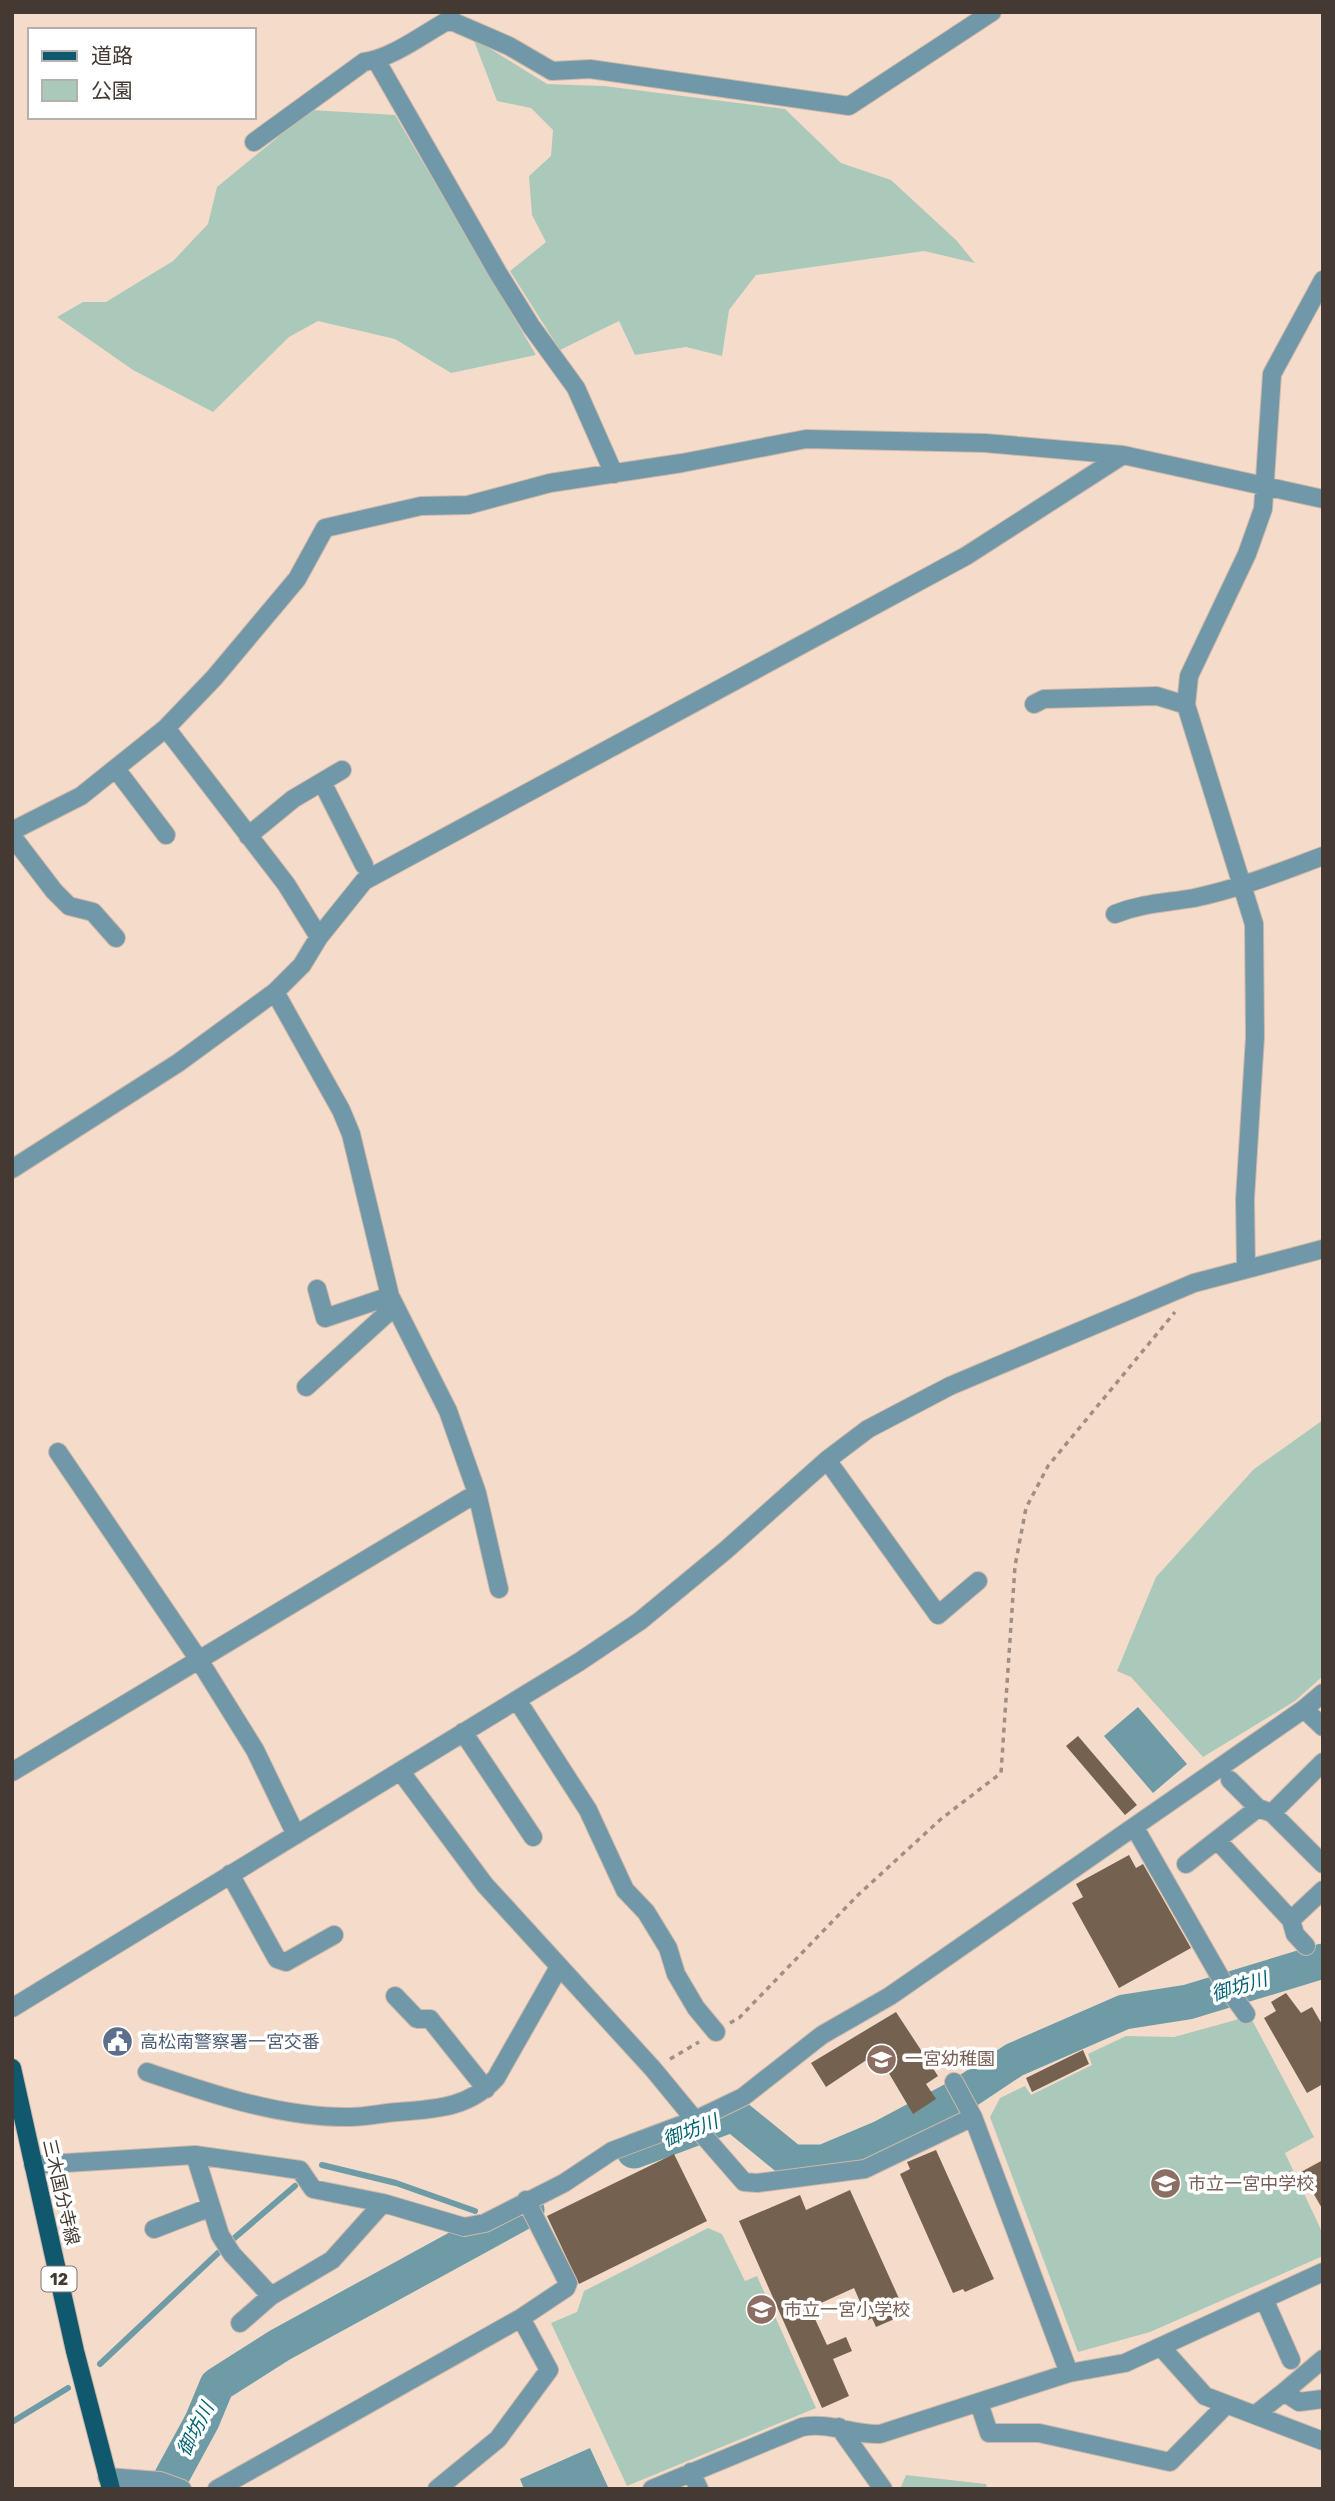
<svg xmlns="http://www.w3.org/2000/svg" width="1335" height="2501" font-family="Rubik,'Noto Sans JP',sans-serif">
<rect width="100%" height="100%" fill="#f5dcca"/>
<path fill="#abc9ba" d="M473,38L547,84L604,86L785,109L841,163L891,180L956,240L975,263L924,251L756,275L729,310L722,356L686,347L635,355L619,321L560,350L510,271L546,242L532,215L529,176L551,156L553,130L531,108L497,101Z
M311,110L395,115L536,355L451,373L395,339L318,321L289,337L213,412L133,370L57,317L83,302H106L173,261L208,224L217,187Z
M1323,1420V1676L1295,1701L1203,1757L1131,1677L1117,1671L1156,1577L1254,1469Z
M1250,2016L1314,2137L1285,2153L1323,2234V2256L1150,2332L1078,2352L990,2117L1000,2098L1025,2086L1031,2095L1092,2065L1088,2054L1126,2036L1174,2037Z
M708,2228L722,2234L745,2281L757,2276L816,2408L627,2486L551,2323L577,2312L584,2291Z
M906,2475L986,2484L987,2489H900Z"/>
<path fill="#6e9ba5" d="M1138,1707L1187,1764L1153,1793L1104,1736Z
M590,2448L608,2487L524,2489L520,2479Z"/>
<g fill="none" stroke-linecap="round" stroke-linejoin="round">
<path stroke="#6e9ba5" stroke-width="6" d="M733,2114L746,2104
M322,2165L396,2183L475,2211
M232,2240L295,2186
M100,2364L218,2253
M12,2422L68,2388"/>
<path stroke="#6e9ba5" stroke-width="35" d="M634,2151L733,2114L792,2162H824L881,2138L960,2096L1014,2060L1124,2012L1188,2002L1323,1961
M165,2489L202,2421L217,2385L280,2345L527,2210"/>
</g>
<path fill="#74614f" d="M1078,1736L1137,1805L1125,1815L1066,1746Z
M1129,1855L1136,1868L1143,1864L1191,1948L1119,1988L1072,1903L1083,1897L1076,1884Z
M1286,1993L1301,2013L1312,2007L1323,2026V2084L1307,2093L1264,2018L1276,2011L1271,2002Z
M896,2012L938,2076L926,2084L936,2099L913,2114L877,2053L826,2087L811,2063Z
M1083,2050L1089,2064L1032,2092L1026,2078Z
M936,2150L994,2279L965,2292L963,2289L953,2293L900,2174L910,2169L907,2162Z
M674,2154L707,2221L579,2284L547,2216Z
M1323,2160V2210L1301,2172Z
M850,2190L906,2314L876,2327L872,2318L868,2320L854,2288L810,2308L827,2345L846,2337L852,2351L833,2359L849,2396L822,2408L739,2221L800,2195L806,2210Z"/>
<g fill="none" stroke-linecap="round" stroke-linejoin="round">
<defs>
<path id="minor" d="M449,20L509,46L552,71L590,69L849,106L992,12
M376,60L498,273L531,326L576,388L614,474
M254,142L364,62C393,58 423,34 449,20L451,12
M1034,704L1044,699L1157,696L1186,705
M166,728L286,884L319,937
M116,769L166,835
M322,782L364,865
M12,831L81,796L166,728L214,678L297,579L325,528L421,506L468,505L550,483L682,463L806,439L985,443L1123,455
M12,836L54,891L69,906L93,912L116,938
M248,836L293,799L342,770
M1115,914C1143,903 1165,903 1194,898C1238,889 1280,872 1323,856
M275,992L341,1110L351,1134L390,1296L448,1411L477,1493L499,1589
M12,1169L178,1063L275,992L302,965L319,937L364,881L966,556L1123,455L1323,499
M1246,1269L1245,1199L1255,1037L1254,924L1186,705L1189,676L1247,554L1263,509L1272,374L1323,280
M317,1289L325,1318L390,1296
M306,1387L394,1307
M58,1452L199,1660L255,1750L296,1835
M827,1460L938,1615L978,1581
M517,1700L588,1810L625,1890L646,1912L668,1948L676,1974L696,2008L716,2032
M1304,1709L1323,1727
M463,1732L533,1837
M1323,1762L1272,1813L1323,1864
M12,1772L477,1493
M401,1772L485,1885L653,2069L695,2120L703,2135L744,2182L757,2183L865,2169L973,2117L1069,2373
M1230,1780L1258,1808
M1135,1828L1223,1982L1246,2014
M1217,1840L1291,1920L1295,1934L1306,1946
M1186,1864L1258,1808L1272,1813
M230,1874L277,1959L286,1962L334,1935
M1291,1920L1323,1890
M395,1996L417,2019H430L486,2089
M12,2008L579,1662L640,1621L726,1550L827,1460L868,1429L950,1386L1194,1283L1323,1249
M147,2072C212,2094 281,2118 350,2117C366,2117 382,2113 398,2112C436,2109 469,2108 496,2078L559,1967
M954,2082L973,2117
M195,2155L220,2235L232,2254L271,2296
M33,2165L195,2155L300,2170L313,2189L383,2203L464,2227L485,2223L564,2183L612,2151L695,2120L743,2097L822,2035L890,1996L1304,1709L1323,1693
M154,2229L211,2207
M1264,2299L1291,2360
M240,2323L271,2296L332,2260L383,2203
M1161,2347L1205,2396L1323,2441
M1284,2392L1323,2359
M979,2403L989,2433H1039L1170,2462L1225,2406
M1256,2414L1284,2392L1299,2402L1323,2399
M839,2427L883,2489
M691,2472L699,2489
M107,2477L160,2481L182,2489
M217,2489L521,2318L566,2288L568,2283L526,2200
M437,2489L498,2439L549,2370L521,2318
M652,2489L802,2427C832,2422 851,2435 880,2434L1069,2373L1125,2363L1323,2272"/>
<path id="major" d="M12,2068L75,2351L111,2489"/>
</defs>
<use href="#minor" stroke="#ceb8a9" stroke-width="20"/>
<use href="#major" stroke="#ceb8a9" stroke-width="20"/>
<path stroke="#a18f83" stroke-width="3.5" stroke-dasharray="5 5" stroke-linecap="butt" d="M730,2023L739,2018L858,1895L941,1819L1001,1773L1015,1566L1026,1508L1048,1466L1175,1312
M670,2059L699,2042"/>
<use href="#minor" stroke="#7098a8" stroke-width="18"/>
<use href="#major" stroke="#0f586e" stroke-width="18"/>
</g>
<defs>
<symbol id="civic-disc" viewBox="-11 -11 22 22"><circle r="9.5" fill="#5c6f8a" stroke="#fff"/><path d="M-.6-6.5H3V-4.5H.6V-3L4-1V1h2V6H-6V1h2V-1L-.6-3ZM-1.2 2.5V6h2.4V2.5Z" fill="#fff"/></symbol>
<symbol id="school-disc" viewBox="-11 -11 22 22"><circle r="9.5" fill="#8d6e63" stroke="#fff"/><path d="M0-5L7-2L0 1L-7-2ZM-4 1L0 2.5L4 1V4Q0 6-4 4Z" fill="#fff"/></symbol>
</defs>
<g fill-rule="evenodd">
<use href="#civic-disc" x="100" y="2024" width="35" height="35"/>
<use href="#school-disc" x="864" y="2042" width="35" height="35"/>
<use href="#school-disc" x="1148" y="2166" width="35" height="35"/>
<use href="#school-disc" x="744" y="2292" width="35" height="35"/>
</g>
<g text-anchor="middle" stroke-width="7" stroke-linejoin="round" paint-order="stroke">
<rect fill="#fff" stroke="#7c7570" stroke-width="2" x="41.5" y="2266.5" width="35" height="25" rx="5"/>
<g font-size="16" font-weight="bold" fill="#443a33">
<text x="59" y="2285">12</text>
</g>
<g font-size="18" fill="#4e5e75" stroke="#fff" text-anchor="start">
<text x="140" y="2048">高松南警察署一宮交番</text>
</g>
<g font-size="18" fill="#785e54" stroke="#fff" text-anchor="start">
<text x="905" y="2065">一宮幼稚園</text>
<text x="1188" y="2190">市立一宮中学校</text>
<text x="784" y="2316">市立一宮小学校</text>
</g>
<g font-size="18" fill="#443a33" stroke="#fff">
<text transform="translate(61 2192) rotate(77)" y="6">三木国分寺線</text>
</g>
<g font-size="19" font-style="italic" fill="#006372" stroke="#fff">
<text transform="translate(1239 1986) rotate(-17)" y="7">御坊川</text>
<text transform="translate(690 2130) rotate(-21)" y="7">御坊川</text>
<text transform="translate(195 2429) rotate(-63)" y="7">御坊川</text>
</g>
</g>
<rect width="1335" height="2501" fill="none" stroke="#443a33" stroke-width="28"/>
<rect x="28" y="28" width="228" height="91" fill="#ffffff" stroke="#b4b0ad" stroke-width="2"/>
<rect x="42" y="51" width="35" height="10" fill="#0f586e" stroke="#b4b0ad" stroke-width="2"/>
<text x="91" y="63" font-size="21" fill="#443a33">道路</text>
<rect x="42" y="80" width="35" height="21" fill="#abc9ba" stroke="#b4b0ad" stroke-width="2"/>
<text x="91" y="98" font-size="21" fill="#443a33">公園</text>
</svg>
